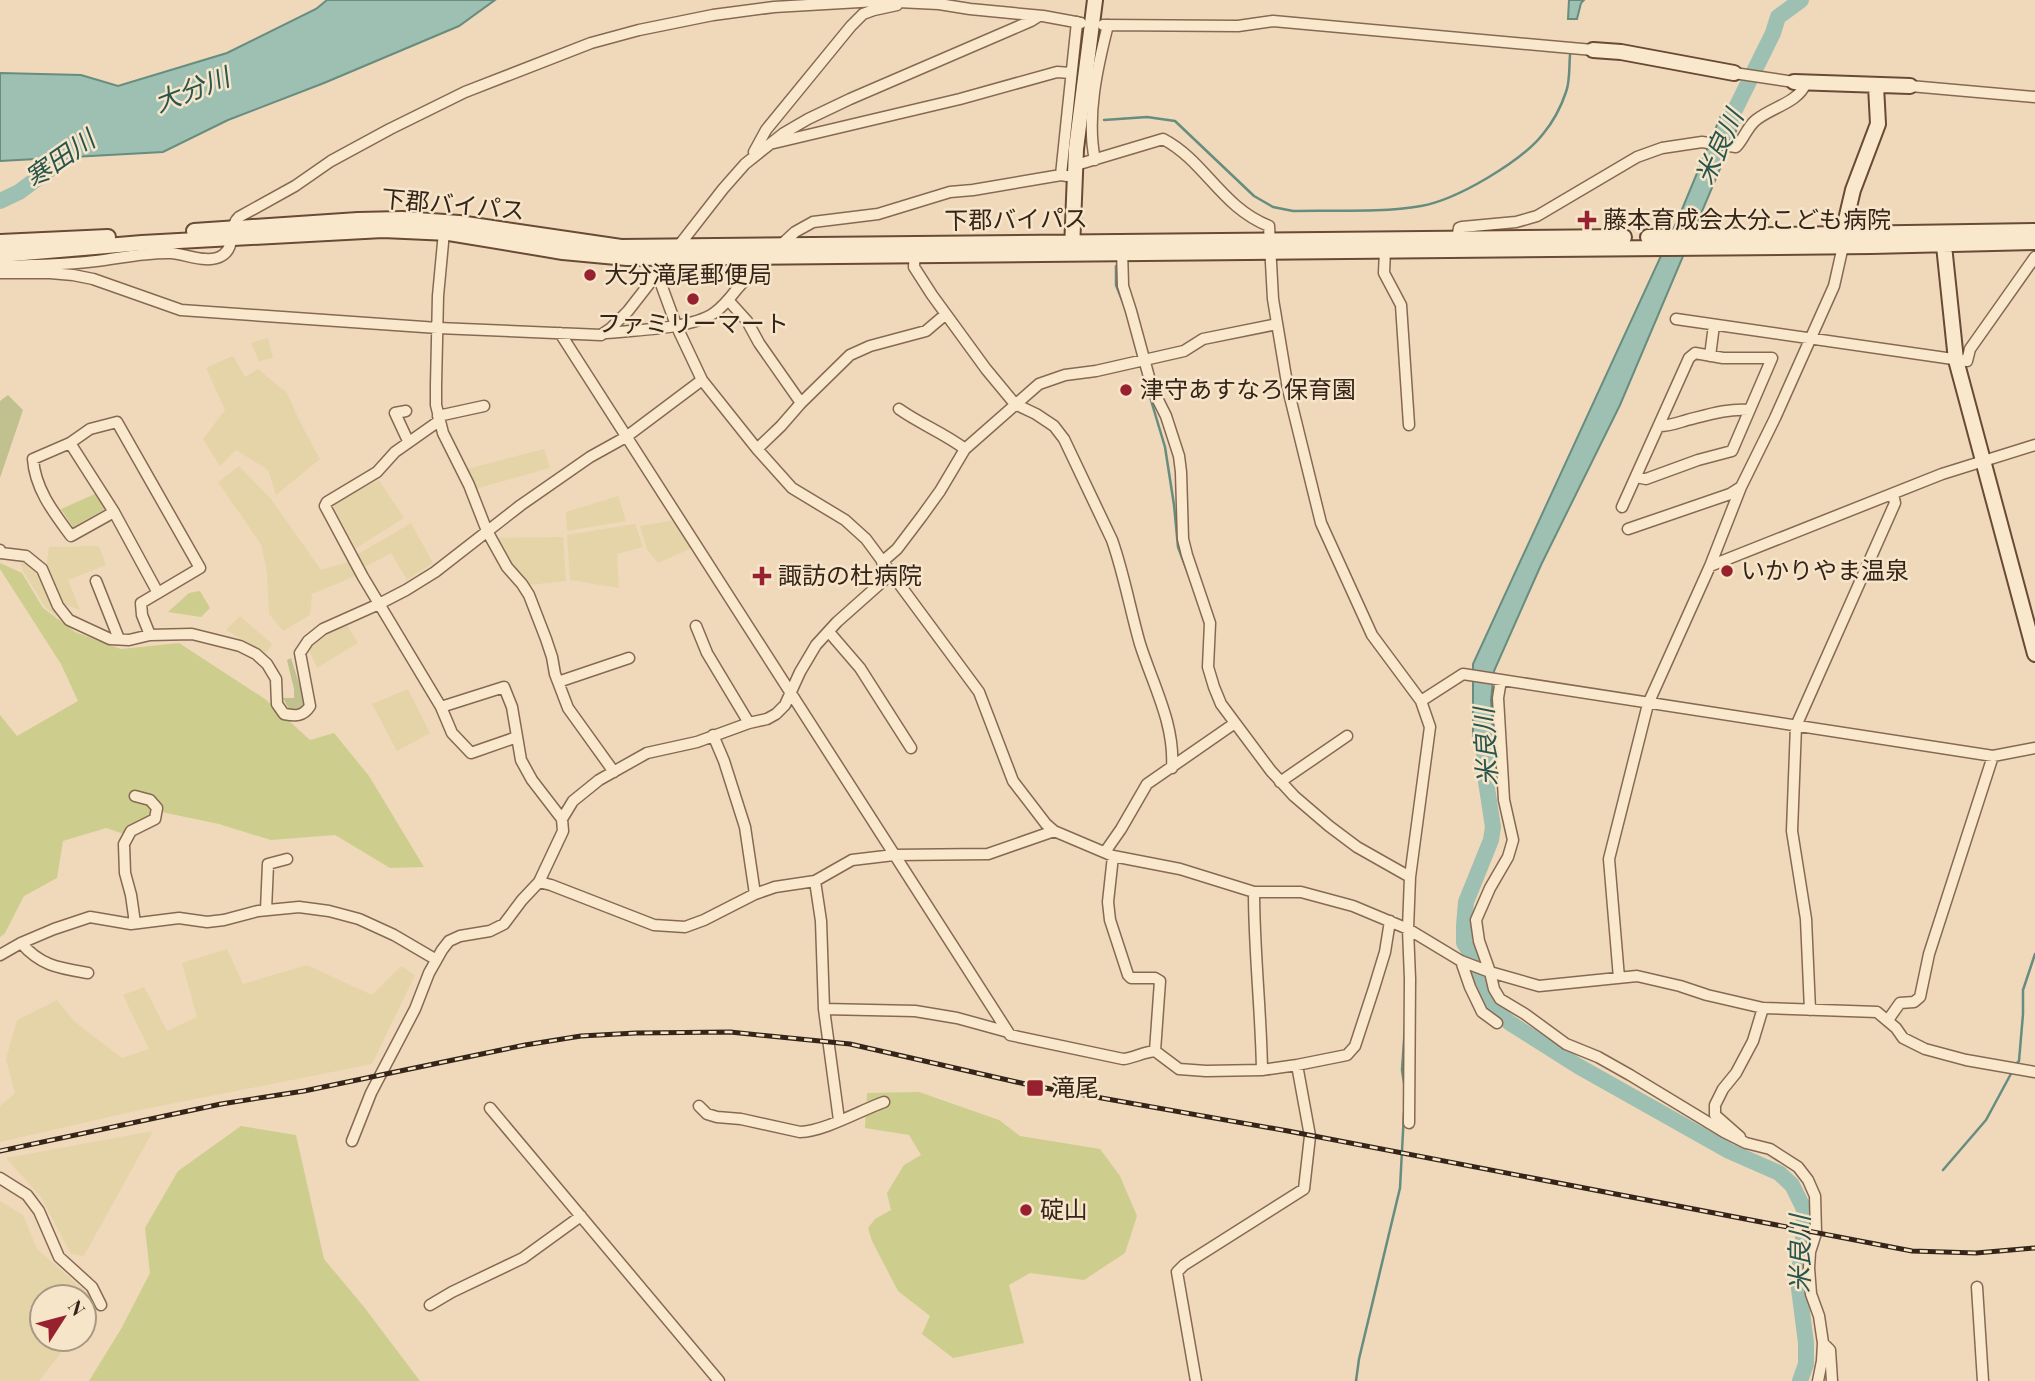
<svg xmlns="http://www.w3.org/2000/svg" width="2035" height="1381" font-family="'Playfair Display','Noto Sans JP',serif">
<rect width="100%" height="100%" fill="#efd9ba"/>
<path fill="#e5d4a7" d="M268,338L273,358L259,361L251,343Z
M233,356L245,377L258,369L287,393L300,422L320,459L276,495L268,470L236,450L220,466L203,439L225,410L206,368Z
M544,449L550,468L475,489L467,469Z
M239,466L271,499L321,570L348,562L358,575L312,594L310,615L283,631L269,614L267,574L262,546L218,482Z
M379,480L404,518L356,548L332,504Z
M618,496L626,521L567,531L566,512Z
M674,520L692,548L658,563L647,549L640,526Z
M411,523L433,563L407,580L391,553L365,567L358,554Z
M635,524L643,547L617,554L619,588L570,580L567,535Z
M563,537L566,581L528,585L511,565L497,538Z
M99,546L106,565L68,580L80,610L61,603L46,569L49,547Z
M20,560L34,568L50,602L60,615L56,616L45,607L23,571Z
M240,616L272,644L266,653L226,630Z
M347,625L358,643L317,668L308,648L322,635Z
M408,689L430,733L397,751L372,704Z
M227,949L243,984L307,965L372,995L401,966L415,975L372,1064L140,1110L0,1142V1106L15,1093L6,1059L17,1020L57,1000L75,1022L122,1058L149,1049L123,995L144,987L167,1031L197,1017L182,963Z
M153,1131L84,1256L71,1254L41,1197L6,1158Z
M0,1201L23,1215L37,1249L101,1305L84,1325V1297H42V1339H72L39,1381H0Z"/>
<path fill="#cdcd8e" d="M95,494L105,509L73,527L61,509Z
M0,563L22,573L43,608L75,632L121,649L179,643L265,699L310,740L334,733L369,776L424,867L390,868L335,835L271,840L219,824L157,811L127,835L106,828L63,841L57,878L24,896L5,933L0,937V715L17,736L78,701L61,664L0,569Z
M200,591L210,608L201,617L168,612L189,593Z
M919,1092L999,1120L1020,1136L1100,1149L1120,1176L1137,1216L1125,1253L1084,1280L1030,1273L1009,1285L1024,1343L953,1358L922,1334L930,1316L898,1291L872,1241L868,1228L875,1219L891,1210L887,1193L904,1165L921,1155L909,1135L865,1128L867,1093Z
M241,1126L296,1135L324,1259L364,1307L420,1381H89L121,1329L150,1273L145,1228L178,1171Z"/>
<path fill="#c0c18e" d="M8,395L23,410L0,478V401Z
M291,658L305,702L301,710L290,711L283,698H294V689L287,660Z"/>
<path fill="#9ec0b2" stroke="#668d7f" stroke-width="2" d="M327,0H495L459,26L324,83L228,120L163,152L0,161V73L81,75L118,86L227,53L316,9Z
M1569,0H1584L1581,3L1577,19H1568Z
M1722,113L1739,124L1620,405L1541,565L1494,671L1491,700L1495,766L1473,736V664L1678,219Z"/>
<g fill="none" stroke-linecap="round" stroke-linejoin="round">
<path stroke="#668d7f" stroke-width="2.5" d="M1104,120L1147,117L1175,121L1254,196L1273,207L1293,211C1332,210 1382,213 1421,206C1456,200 1521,162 1543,134C1553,122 1561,107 1566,92C1570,82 1569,67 1570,55
M1116,266V285L1126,310
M1144,377L1165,447L1174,505L1178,547L1192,584
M1202,614L1205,624
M2016,1064L2019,1061L2023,1014V990L2035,954
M1405,1089L1402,1070L1405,1026
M1943,1170L1986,1120L2013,1070
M1356,1381L1359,1359L1400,1188L1404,1113"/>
<path stroke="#9ec0b2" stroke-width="16" d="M1722,136L1773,33L1778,17L1801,0
M0,201L19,192L81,146
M1483,730L1485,775L1493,827L1491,840L1466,902L1464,926V943L1477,962L1479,981L1489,1005L1510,1023L1578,1066L1729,1151L1779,1173L1792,1185L1804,1209L1803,1242L1798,1281L1806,1343V1364L1800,1381"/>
<defs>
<path id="street" d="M1103,25L1238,26L1273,21L1593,50
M1734,73L1794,82
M1910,86L2035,97
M774,143L960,99L1057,72L1071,73
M754,152L766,130L851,26L863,14L874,10L897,5
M1095,160C1086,117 1097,68 1108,25
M1076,165L1163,139C1205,161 1221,207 1269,226L1273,299L1288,389L1321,523L1372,635L1421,701L1430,727L1410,877L1408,929L1410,979L1409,1123
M1067,176L1061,175L1077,22
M444,232L438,296L436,385V405L443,433L469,485L487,531L507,567L522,584L529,595L546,639L552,657L555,674L568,708L614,772
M1457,239L1459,228L1462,227L1516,222L1537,216L1637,157L1662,148L1702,142L1736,147C1744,139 1747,127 1756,120C1772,107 1798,103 1806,83
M781,245L795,232L813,222L878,214L950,192L973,190L1061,175
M1122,249L1123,286L1131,311L1152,388L1166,416L1179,456L1181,472L1183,539L1187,555L1210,623L1208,667L1214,687L1221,704L1271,771L1294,796L1329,826L1357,847L1410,877
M915,250L914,267L932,295L986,369L1015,404L1036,414L1054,426L1064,439L1112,540C1124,574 1130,609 1140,644C1153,685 1175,724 1172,768
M1385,250L1384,273L1401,305L1409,425
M0,266C32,265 65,265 96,261C121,258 146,252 171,253C186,254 209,265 223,255C236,246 228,227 239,217L295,186L331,161L390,129L465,92L591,43L639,30L713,15L774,7L877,1L939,4L970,9L1043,16L1081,23
M0,273H50L73,275L93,279L181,310L438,328L601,335L610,329L628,311L723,189L745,164L784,133L808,119L850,99L1031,21L1039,16
M657,273L676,325L702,380L757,449L792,488L845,520L866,539L979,692L1013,781L1046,824L1054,831L1113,856L1180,869L1254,892H1301L1353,906L1408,929L1461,961L1490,972L1539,986L1637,976L1680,986L1707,995L1763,1008L1877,1012L1896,1028L1903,1038L1925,1049L1966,1060L2035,1072
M728,300L747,321L759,343L801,403
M1676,319L1967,361L1970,349L2035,257
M560,333L1010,1035L1123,1059C1134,1058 1143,1052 1155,1051L1179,1069L1206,1071L1262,1070L1297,1065L1347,1055L1355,1046L1374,988L1385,952L1390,921
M606,333C635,330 691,329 714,313C723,307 730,298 737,289C748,278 756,267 759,252
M1710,356L1714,325
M899,409C920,424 944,433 965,449
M406,411L395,413L408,441
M438,416L484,406
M439,421L395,452L377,472L327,502L325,506L363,577L441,707L504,687L512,707L521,760L532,780L562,819
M1659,426C1670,426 1677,423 1687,420C1707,415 1729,408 1749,410
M70,443L114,512L158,593
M757,449L781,426L801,403L850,355L870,346L926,331L946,314
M1622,507L1689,358L1695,353L1723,358H1772L1732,451L1698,460L1646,479L1636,477
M114,512L71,536C54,513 35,489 33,459L70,443L90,429L117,422L200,568L141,603L142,615L150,635
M1628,529L1730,494L1741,487
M0,550L1,553L26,556L42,569L58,606L69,620L110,639L129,640L150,635L192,634L240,646L256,654L267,664L276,679L277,704L284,714C295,716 303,717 310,706L300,653L308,641L323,629L379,604L406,590L435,572L521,505L590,457L626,437L702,380
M882,562L897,549L922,516L940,491L965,449L1039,384L1065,375L1096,371L1184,351L1203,339L1277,324
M1710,566L1741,487L1775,418L1834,286L1843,246
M96,581L119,639
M696,626L707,653L749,723
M829,632L860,668L911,748
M1501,680L1498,698L1504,800L1513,840L1508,857L1490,888L1476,920L1479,941L1490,972L1494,989L1500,999L1525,1014L1566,1044L1598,1057L1630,1075L1724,1132L1746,1143L1770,1149L1798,1167L1808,1180L1815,1196L1816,1233L1810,1252L1809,1268L1811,1294L1819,1316L1823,1343L1822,1361L1818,1381
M558,682L629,658
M1421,701L1463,674L1993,756L2035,748
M441,707L452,733L471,753L517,737
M713,735L724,761L745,827L755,894
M1280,782L1347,736
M1105,852L1121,829L1147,784L1235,723
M1113,856L1108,902L1110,920L1128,975L1131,978H1155L1160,981L1155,1051
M815,881L821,921L824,1009L839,1120
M539,882L551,885L654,925L685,927L704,920L755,894L775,887L815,881L852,860L894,855L988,854L1054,831
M1254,892C1254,951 1261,1010 1262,1070
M266,910L268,864L287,859
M135,923L131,895L125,873L124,844L131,831L155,819L157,808L150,800L135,796
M21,943C41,966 59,968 88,973
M0,955L21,943L54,929L90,917L131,924L179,918L207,922L224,920L258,911L299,907L329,911L359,919L394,935L435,959
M1461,961L1470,987L1482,1012L1497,1023
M1619,978L1609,859L1648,704L1710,566L1942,474L2035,445
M824,1009L915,1011L957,1018L1008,1032
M1810,1010L1806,919L1792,831L1796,726L1895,503L1893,494
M1888,1020L1900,1003L1914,1002L1920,997L1929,954L1993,756
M699,1106L707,1114L717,1117L741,1119L800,1132C825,1131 859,1111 884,1102
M490,1108L719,1381
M1740,1137L1715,1115V1105L1723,1089L1736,1073L1753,1041L1763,1008
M352,1141L371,1093L415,1009L429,973L442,950L449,941L460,936L490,931L504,924L522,900L539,882L563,831L562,819L573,801L599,780L647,753L697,742L749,723L767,719L776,714L785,705L800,672L816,645L837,622L891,574
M0,1178L27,1195L39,1211L59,1257L92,1287L101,1305
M1977,1287L1983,1381
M430,1305L452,1292L523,1258L581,1216
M1823,1343L1830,1350L1832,1381
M1196,1381L1177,1272L1184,1265L1304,1189L1310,1136L1297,1065"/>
<path id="secondary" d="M1593,50L1621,52L1734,73
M1794,82L1910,86
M194,231L358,220L402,219L459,223L621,247L1624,237
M1943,236L1956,360L2035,654
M1648,237L2035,231
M0,242L108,237
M1843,244L1844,228L1853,190L1878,124L1876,86
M1072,249L1076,149L1095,0
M0,255L142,243L383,230L449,233L563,252L627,258L1871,246L2035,242"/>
</defs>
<use href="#street" stroke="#866954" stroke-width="13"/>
<use href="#secondary" stroke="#684a37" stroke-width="18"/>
<use href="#street" stroke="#fae8cd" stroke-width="10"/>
<use href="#secondary" stroke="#fae8cd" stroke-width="14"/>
<defs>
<path id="rail" d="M0,1151L221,1104L304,1091L525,1045L581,1036L636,1033L730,1032L850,1044L1034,1086L1288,1131L1912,1251L1976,1253L2035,1248"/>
</defs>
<use href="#rail" stroke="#35241a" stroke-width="5"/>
<use href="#rail" stroke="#f7e5c9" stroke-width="2.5" stroke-dasharray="8" stroke-linecap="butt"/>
</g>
<g fill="#98212f" stroke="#f7e5c9" stroke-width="2.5">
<path d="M1583.5 209.5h7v7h7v7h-7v7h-7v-7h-7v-7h7z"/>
<circle cx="590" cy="275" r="7"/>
<circle cx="693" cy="299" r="7"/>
<circle cx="1126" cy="390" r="7"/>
<circle cx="1727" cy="571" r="7"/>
<path d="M758.5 565.5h7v7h7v7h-7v7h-7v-7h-7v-7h7z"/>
<rect x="1026" y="1079" width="18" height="18" rx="3.5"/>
<circle cx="1026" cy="1210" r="7"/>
</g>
<g text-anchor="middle" stroke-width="5" stroke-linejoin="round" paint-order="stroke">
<g font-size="24" fill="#35241a" stroke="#f7e5c9">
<text transform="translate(453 205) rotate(5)" y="8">下郡バイパス</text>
<text transform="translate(1016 220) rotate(-1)" y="8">下郡バイパス</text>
</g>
<g font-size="24" fill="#35241a" stroke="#f7e5c9" text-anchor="start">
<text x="1603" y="228">藤本育成会大分こども病院</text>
<text x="604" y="283">大分滝尾郵便局</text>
<text x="693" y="332" text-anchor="middle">ファミリーマート</text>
<text x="1140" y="398">津守あすなろ保育園</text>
<text x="1741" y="579">いかりやま温泉</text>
<text x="778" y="584">諏訪の杜病院</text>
<text x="1051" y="1096">滝尾</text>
<text x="1040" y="1218">碇山</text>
</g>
<g font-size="26" font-style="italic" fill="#28554d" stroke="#f7e5c9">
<text transform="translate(192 90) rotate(-21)" y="9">大分川</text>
<text transform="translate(1719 147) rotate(-65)" y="9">米良川</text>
<text transform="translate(60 159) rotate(-35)" y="9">寒田川</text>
<text transform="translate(1486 747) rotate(-93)" y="9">米良川</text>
<text transform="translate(1800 1254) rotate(-90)" y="9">米良川</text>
</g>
</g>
<g transform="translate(63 1318) rotate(54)"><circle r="33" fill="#f7e5c9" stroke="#a99883" stroke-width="2"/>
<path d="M0-5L12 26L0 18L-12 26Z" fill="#98212f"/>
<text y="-10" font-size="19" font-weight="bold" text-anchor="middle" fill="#35241a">N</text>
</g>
</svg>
